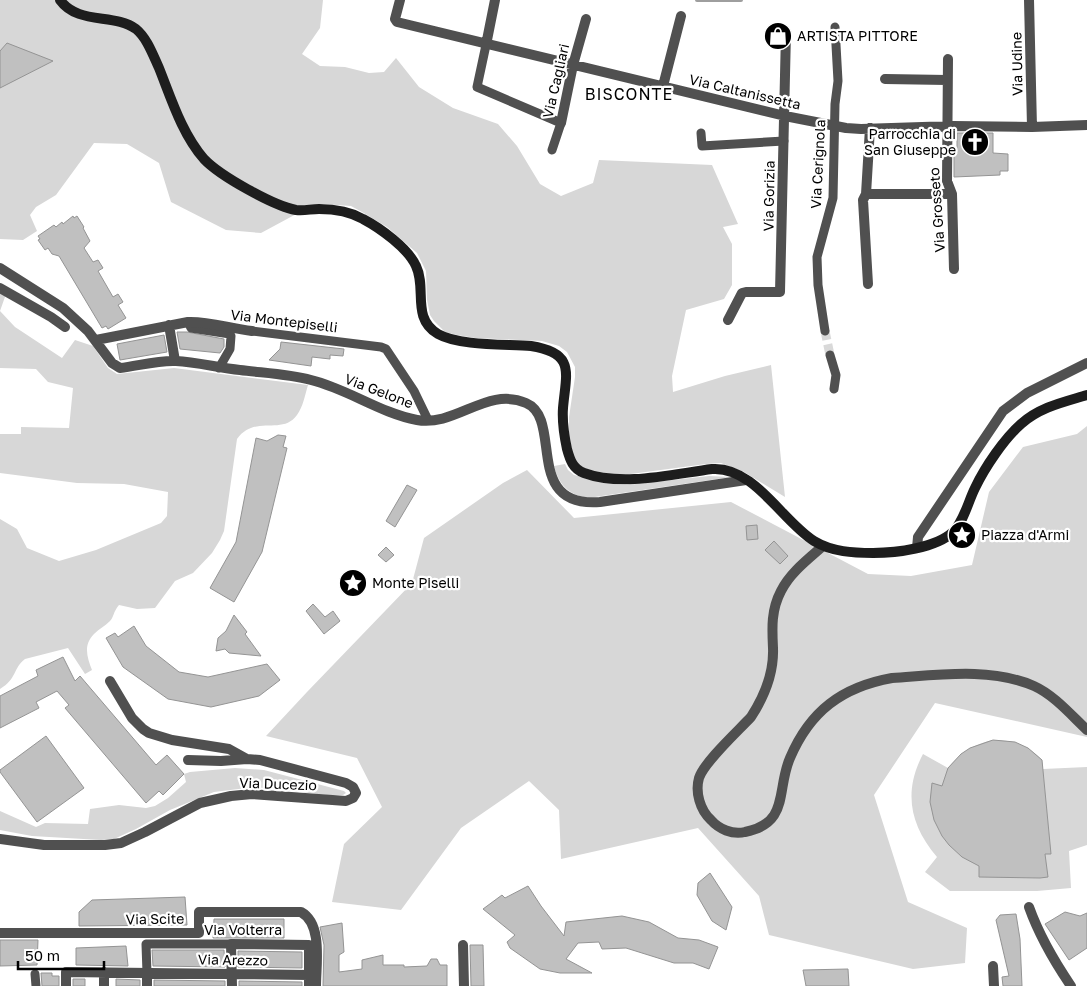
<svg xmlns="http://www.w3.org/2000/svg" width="1087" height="986" font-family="'Golos Text',sans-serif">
<rect width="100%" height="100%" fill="#fff"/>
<path fill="#d7d7d7" d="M0,0H323L320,28L302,54L320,66L345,67L369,73L384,72L396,58L419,87L453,108L498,124L517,146L540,184L561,196L593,183L599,160L712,165L738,224L723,227L732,244V285L724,299L686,310L672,376L673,392L725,376L771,365L785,497L744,472L721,463L706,464L623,475L609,474L582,468L573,458L569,432V417L575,377V367L567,352L559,346L542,341L475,338L457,335L445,332L434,321L430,315L427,300L426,271L417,253L387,227L362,212L351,206L323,204L300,212L261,233L226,230L171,202L159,163L127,144L94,143L56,195L36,207L30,215L37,231L23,240L0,239Z
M0,291L6,294L0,311L15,327L62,358L75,340L93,346L108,368L117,374L174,368L308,385C305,395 303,407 297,415C282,436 255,414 237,439L224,531L220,540L212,553L193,573L175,581L155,608L137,609L119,605C113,612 114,617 110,621C105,626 99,629 94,634C83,645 87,657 92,670L85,674L68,648L25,659C13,668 17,679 0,689V519L17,529L27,548L59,561L96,550L161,523L167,516L168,492L124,484L77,483L0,473V434H21V427L69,428L73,388L48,382L36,369L0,368Z
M1087,426V737L935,703L874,795L908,902L967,928L965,963L913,969L769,935L759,896L698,828L561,859L559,810L529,781L461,828L401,910L332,902L344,844L382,807L357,758L266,736L307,692L412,583L424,538L503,483L527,470L574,518L731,502L868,574L911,576L972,565L989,492L1023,447L1077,434Z
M565,464L568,470L574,475L614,484L627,485L709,476L731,477L588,498C569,495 559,485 554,466Z
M993,740C1013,740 1028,745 1042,760L1043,769L1087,767V845L1069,851L1071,888L1037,891H950L925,872L937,857C910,825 903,792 923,754L948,768C960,753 974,744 993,740Z
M235,768L264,770L344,791L346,793L343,795H327L255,787L214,792L170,810L136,829L114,839L101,840L32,836L0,830V811L36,827L45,823L88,824L90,809L119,805L146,808L155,806L168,798L186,782L184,774L190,772Z"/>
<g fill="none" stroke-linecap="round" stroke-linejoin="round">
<path stroke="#9e9e9e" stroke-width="4" d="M697,0H741"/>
</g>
<path fill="#c0c0c0" stroke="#949494" d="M7,43L53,61L0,88V51Z
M957,133H993V153L1008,154V171H1000V175L954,177V153H957Z
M73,216L74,218L77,216L84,227L83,228L90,241L84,248L93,262L98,260L103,268L98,271L113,297L118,294L123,302L118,305L126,318L108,329L106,326L102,328L59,256L52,254L48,248L45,250L38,240L40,239L38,236L54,225L56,227L62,222L63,224Z
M177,332H187L224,339V347L220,353L180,349Z
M164,335L167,352L120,360L117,344Z
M281,342L344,349L343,356L330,355V359L312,357L311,366L269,360L280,349Z
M278,435L286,436L283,447L287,448L262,552L234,602L210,588L236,542L256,438L267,441Z
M407,485L417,490L395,527L386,521Z
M757,525L758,539L747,540L746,526Z
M774,541L788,556L780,564L765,550Z
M386,547L394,555L386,562L378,555Z
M313,604L325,617L333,611L340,621L324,634L306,611Z
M234,615L247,632L245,634L261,656L229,653L225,649L216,651L218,638L226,631Z
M134,626L146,646L179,672L208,677L267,664L280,680L259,696L211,707L168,699L123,667L106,638L115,633L118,637Z
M63,657L75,681L80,676L156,765L167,755L184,774L163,795L159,791L146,803L65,708L69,705L57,691L36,702L39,708L0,728V696L38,676L36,670Z
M46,736L84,788L37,822L0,772V770Z
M993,740L1015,742L1028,748L1042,760L1051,854H1045L1048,877L1040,878L979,877V866L962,857L949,845L942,836L934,820L930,802L932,783L942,786L948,768L961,754L970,748Z
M710,873L732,907L726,930L712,921L697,895L698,883Z
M528,886L541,906L564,936L566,922L622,916L649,922L678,938L699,940L718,947L709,969L693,963H674L626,948L602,949L599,942L578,943L566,959L592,973H560L540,969L510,948L507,942L515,935L483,909L502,895L505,898Z
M185,897L187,925L79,926V912L92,900Z
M1065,912L1080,916L1087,913V948L1069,960L1045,924Z
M1016,914L1020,939L1022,986H1003L1002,977L1009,976L996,920L1000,915Z
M214,919H284V938H213Z
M342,923L344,952L339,955V972L362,969V960L383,955V965H404V967L427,966L431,959H437L440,965H447V986H323L324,945L320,927Z
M0,940H38L37,965L0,966Z
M470,945H483L484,986H471Z
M126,946L128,966L76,965V948Z
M152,950H224L225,967L153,966Z
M238,951L302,952V968L238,967Z
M848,969L849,986H806L803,970Z
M41,973H52V976H59V986H42Z
M73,979H85V986H73Z
M116,979L140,980V986H116Z
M154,980L225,981V986H154Z
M239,981L302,982V986H239Z"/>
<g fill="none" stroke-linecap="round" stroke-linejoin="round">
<path stroke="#d9d9d9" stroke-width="9" stroke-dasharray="9 4.5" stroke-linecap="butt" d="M825,331L830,355"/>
<path stroke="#505050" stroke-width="9" d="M486,45L477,87L561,123L552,150
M701,133L702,146L784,141
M188,322L191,328L230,334L231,336L230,349L219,368
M252,331L381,347L386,349L414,391L428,420
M825,331L818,285L817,257L833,198L835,104L838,81L835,27
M830,355L836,375L834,389
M147,973L146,944H231
M35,974L36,986"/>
<path stroke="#505050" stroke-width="10" d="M400,0L395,19L397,22L785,116L846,128L861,129L953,126L1032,127L1087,125
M1029,0L1032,127
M486,45L495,0
M948,59L947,181L952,194L954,269
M885,79L947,80
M663,86L681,16
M561,123L573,65L586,19
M866,194H952
M0,268L63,308L88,331L112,363L120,368C138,366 158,360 176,361C197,362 219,368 240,370C263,373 288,374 311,380C348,389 380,413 417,420C456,427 487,386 526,403C564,419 522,508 600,502L746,480
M868,284L863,200L866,194L870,128
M0,288L51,317L65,327
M728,320L742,293L746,292H780L786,32
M169,325L175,361
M96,340L188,322C209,321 231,329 252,331
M110,681L132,718L143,729L149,733L172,740L229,749L247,759
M0,839L44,845H105L121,843L145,832L200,803L231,796L252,794L346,801L353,798L356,793L353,787L346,783L260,760L247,759L221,761L188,760
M1029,907C1039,935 1054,961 1071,986
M0,933H199V912H301C323,924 316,964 316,986
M463,945L464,986
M993,966L994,986
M104,972V986
M147,973V986
M66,986V972L309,975
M232,986L231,944L309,945V986"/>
<path stroke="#505050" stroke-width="10" d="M823,546C807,560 790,573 781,591C771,610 772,628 773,648C774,673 764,697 751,717C738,731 704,762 699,778C695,792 700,810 711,820C719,829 732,835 745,832C790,823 776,790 790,758C810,711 842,687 892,678C938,675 990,667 1034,686C1054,695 1071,715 1087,730
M917,548L918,537L1003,411L1027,393L1087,363"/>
<path stroke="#1d1d1d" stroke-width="10" d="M60,0C78,25 114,13 136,29C147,38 153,55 159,68C171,98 182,134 204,159C220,176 274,206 296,210C304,211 311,209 319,209C335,209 349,211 363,219C380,228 408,248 416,266C427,289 411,318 438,334C459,346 506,344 531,346C576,353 566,373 563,408C562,422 564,435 567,449C570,460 573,469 584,473C622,487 673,474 712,469C754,466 782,521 814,541C832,552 854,553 873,553C896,553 936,548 953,532C964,521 968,502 975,488C985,467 1004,439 1021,424C1040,407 1064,402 1087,395"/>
</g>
<defs>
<symbol id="shop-disc" viewBox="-11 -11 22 22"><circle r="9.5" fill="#000" stroke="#fff"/><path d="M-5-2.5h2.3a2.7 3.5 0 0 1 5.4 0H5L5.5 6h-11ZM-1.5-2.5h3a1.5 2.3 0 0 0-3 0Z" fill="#fff"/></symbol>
<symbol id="church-disc" viewBox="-11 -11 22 22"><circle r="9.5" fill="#000" stroke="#fff"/><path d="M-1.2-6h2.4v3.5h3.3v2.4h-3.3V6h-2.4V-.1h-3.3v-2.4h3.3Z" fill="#fff"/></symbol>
<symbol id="sight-disc" viewBox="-11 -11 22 22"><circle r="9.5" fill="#000" stroke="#fff"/><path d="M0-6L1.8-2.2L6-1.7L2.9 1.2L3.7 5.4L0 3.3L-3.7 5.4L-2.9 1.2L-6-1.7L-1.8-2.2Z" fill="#fff"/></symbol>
</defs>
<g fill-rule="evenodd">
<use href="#shop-disc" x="762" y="20" width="32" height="32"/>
<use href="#church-disc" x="959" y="126" width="32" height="32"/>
<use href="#sight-disc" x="946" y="519" width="32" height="32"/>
<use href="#sight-disc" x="337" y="567" width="32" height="32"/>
</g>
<g text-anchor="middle" stroke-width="4.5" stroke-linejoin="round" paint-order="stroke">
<g font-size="14" fill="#000" stroke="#fff" text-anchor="start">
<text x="797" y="41">ARTISTA PITTORE</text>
<text x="956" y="139" text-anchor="end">Parrocchia di<tspan x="956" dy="16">San Giuseppe</tspan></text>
<text x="981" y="540">Piazza d'Armi</text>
<text x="372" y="588">Monte Piselli</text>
</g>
<g font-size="14" fill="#000" stroke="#fff">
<text transform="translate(1017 64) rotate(-91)" y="5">Via Udine</text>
<text transform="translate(556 81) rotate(-77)" y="5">Via Cagliari</text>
<text transform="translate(745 92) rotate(13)" y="5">Via Caltanissetta</text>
<text transform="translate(818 164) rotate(-87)" y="5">Via Cerignola</text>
<text transform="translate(769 196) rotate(-89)" y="5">Via Gorizia</text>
<text transform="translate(937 210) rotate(-94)" y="5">Via Grosseto</text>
<text transform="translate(284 321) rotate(7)" y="5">Via Montepiselli</text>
<text transform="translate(379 391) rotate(21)" y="5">Via Gelone</text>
<text transform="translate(278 784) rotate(2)" y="5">Via Ducezio</text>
<text transform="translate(155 919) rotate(-1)" y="5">Via Scite</text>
<text x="243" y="935">Via Volterra</text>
<text transform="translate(233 960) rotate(1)" y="5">Via Arezzo</text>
</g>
<g font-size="16" letter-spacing="1" fill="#000" stroke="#fff">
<text x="629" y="100">BISCONTE</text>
</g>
</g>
<path d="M18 961v8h86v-8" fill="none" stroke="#000000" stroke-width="2.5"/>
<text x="25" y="961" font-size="15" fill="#000000" stroke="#ffffff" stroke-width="4" paint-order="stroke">50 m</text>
</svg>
